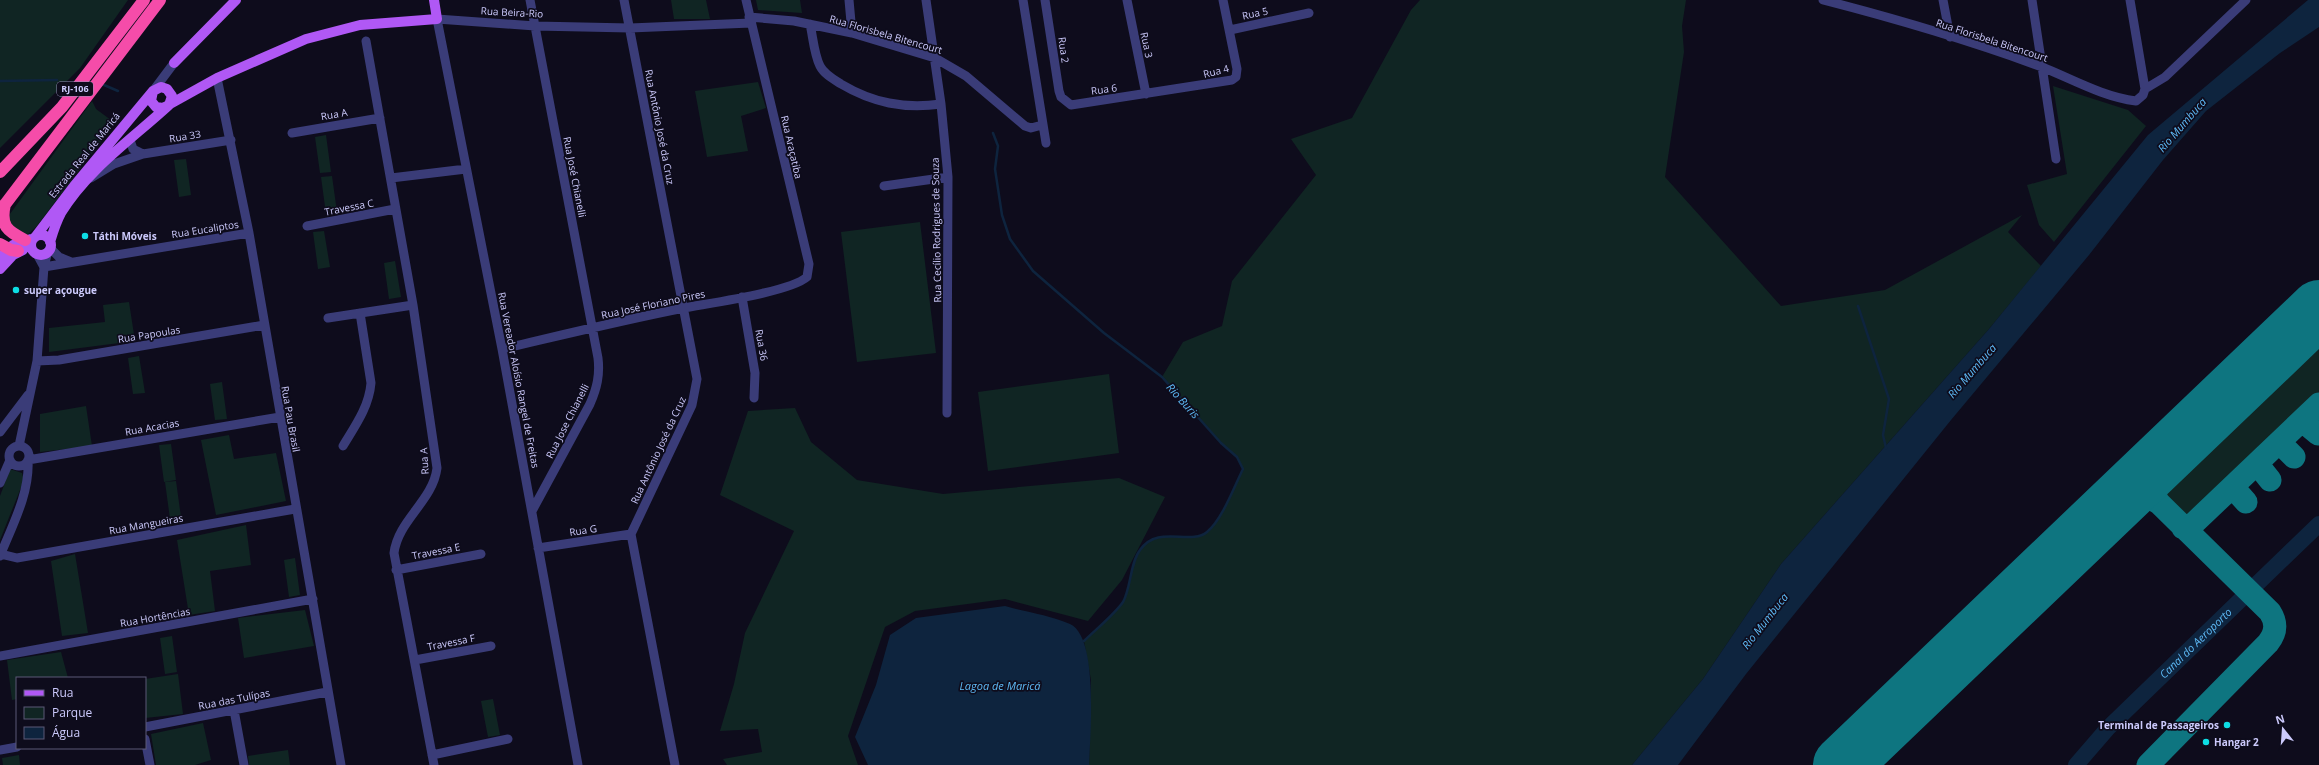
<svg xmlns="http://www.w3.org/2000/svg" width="2319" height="765" font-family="'Open Sans',sans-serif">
<rect width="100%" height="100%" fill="#0e0c1c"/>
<path fill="#102523" d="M0,0H128L80,68L0,148Z
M671,0H706L710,19H674Z
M756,0H800L802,13L758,10Z
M1420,0H1686L1682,26L1684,52L1665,177L1781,306L1885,290L2022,215L2008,232L2041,266L1989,329L1781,564L1703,679L1632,765H1089L1091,680L1084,641C1095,630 1114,615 1123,602C1131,588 1130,563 1140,550C1158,524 1190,546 1207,532C1222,519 1234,487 1243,469L1237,457L1221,443L1162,377L1183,342L1222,326L1232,281L1316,175L1291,139L1352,118L1411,10Z
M758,82L766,108L741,116L748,151L707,157L695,91Z
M2053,86L2128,110L2146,126L2054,242L2039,225L2027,185L2067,174Z
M92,101L96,109L115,123L36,227L27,235L12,229L7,218Z
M326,135L331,172L320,173L315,137Z
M186,159L191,195L179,197L174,160Z
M332,176L337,212L326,214L321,177Z
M920,222L936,353L857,362L841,232Z
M324,231L330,267L318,269L313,232Z
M395,261L401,297L389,299L384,263Z
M129,302L135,341L49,352V328L105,322L103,305Z
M2319,336V394L2196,512L2189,516L2181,517C2171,507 2157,497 2166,482Z
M139,356L145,393L133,394L128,358Z
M1109,374L1119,453L988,471L978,392Z
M222,382L227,419L215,420L210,384Z
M86,406L92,446L40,452V414Z
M795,408L811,442L857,480L943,494L1119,478L1165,497L1122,580L1088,621L1005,599L915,611L885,627L848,736L858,765H727L723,759L762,752L758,729L720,731L734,684L745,633L794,531L720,495L748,411Z
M229,435L234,459L276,453L286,501L216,515L201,440Z
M171,444L176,480L164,482L159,445Z
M10,469L22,473L24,480L0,540V496Z
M176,481L181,517L170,519L165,482Z
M246,525L251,565L210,571L215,611L189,615L177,540Z
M75,554L88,633L62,636L51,561Z
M295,558L300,595L289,597L284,560Z
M305,610L314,646L244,658L238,618Z
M172,636L177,672L165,674L160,638Z
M61,652L68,678H17V699L12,700L7,660Z
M178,674L183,714L145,718V679Z
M493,699L500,735L488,737L481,701Z
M203,723L211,760L195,765H156L151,734Z
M288,750L290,765H249L248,756Z
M19,755L20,765H3L2,758Z"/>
<path fill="#0e243e" d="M2308,0H2319V27L2280,53L2206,111L2163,160L2089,255L1951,420L1746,674L1678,765H1632L1703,679L1781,564L1989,329L2148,135Z
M1005,606C1025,612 1050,615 1070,624C1099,637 1090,737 1089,765H868L855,737L876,685L890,635L916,618Z"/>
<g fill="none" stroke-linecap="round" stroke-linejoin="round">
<path stroke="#0e243e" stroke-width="2.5" d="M0,81L57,80
M104,85L118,91
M993,133L998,146L995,169L1002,215L1010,239L1033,271L1104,333L1162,377L1221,443L1237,457L1243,469C1234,487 1222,520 1207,532C1190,546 1158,524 1140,550C1130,563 1131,588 1123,602C1114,615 1095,630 1084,641
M1858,306L1889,399L1883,435L1886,448"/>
<path stroke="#0e243e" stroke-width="16" id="s1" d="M2076,765L2108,728L2319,524"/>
<path stroke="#0e7580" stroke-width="23" d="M2300,422L2306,424L2318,434
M2276,445L2284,447L2294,457
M2252,468L2262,470L2270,480
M2228,491L2238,493L2246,502
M2159,503C2149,487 2152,474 2162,459
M2113,506C2128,496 2142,493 2159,503L2270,612C2277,623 2276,633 2268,643L2148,765
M2183,528L2191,526L2319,404"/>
<path stroke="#0e7580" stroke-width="58" d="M1842,765L2319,309"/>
<path stroke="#3a3c78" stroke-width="9" d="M530,0L598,358C600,375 597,388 590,404L532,511
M624,0L697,379L692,405L631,534L675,765
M849,0L852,33
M926,0L941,104L948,177L947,413
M1023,0L1046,143
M1045,0L1059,91L1061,97L1071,105L1232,80L1236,77L1237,69L1223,0
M1127,0L1146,94
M1823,0C1897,19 1971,41 2042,67C2072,79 2103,97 2136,101L2143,95L2145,89L2130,0
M1943,0L1950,37
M2032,0L2056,159
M749,17L794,21L852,33L935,58L966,76L1025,126L1031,128L1042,125
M810,24C813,37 814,54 820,66C824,74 833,79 841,84C873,103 904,109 941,104
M1230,30L1309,13
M366,41L413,305L437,468C433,501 398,520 394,553L434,765
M217,78L249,233L341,765
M2145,89L2165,77L2246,0
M153,91L174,63
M292,133L380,118
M130,140L133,149L143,154
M91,178L114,164L143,154L231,140
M391,178L466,169
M884,186L948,177
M307,226L395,209
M50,248L59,257L71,262
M37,254L44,267
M44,267L249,233
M742,297L755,373L754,398
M328,318L413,305
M502,349C562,335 623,320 684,308C710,303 790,292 807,277L809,264L746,0
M37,361L59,360L264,325
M0,432L28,395
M19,446L37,361L44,267L48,251
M343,446C355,426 369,407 371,383L360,313
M9 456a10 10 0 1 1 20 0a10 10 0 1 1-20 0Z
M0,483L10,460
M538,548L631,534
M1,554L17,558L295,509
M0,556C12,526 30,493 28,460L280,417
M396,570L481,554
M0,656L313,599
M415,660L491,646
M234,710L244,765
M145,727L327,692
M145,739L150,765
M0,750L17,747
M432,755L508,739
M578,765L502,349L437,19L535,26L630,28L751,23"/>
<path stroke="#b058f5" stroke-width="10" d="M174,63L236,0
M153,91L151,101L156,107L163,108L217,78L306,39L360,25L437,19L434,0
M31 245a10 10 0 1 1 20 0a10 10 0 1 1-20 0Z
M36,236L74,186L153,91L161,87L167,89L172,96L169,105C132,139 87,170 61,213C56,222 53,232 50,242
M0,258L13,245L31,239
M0,269L13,255L23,250"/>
<path stroke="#f54ca9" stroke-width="12" d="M0,172L62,107L144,0
M5,204C0,226 7,231 25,240
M0,211L160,0
M0,244L11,250L18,251"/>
</g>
<g fill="#0ddee5" stroke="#0e0c1c" stroke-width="1.5">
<circle cx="85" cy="236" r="4"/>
<circle cx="16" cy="290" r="4"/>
<circle cx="2227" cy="725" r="4"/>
<circle cx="2206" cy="742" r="4"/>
</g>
<g text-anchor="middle" stroke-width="3.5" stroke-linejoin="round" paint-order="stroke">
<rect fill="#0e0c1c" stroke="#9391b9" stroke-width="1" x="57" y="82" width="36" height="14" rx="3"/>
<g font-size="9" font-weight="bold" fill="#cccafc">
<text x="75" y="92">RJ-106</text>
</g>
<g font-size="10" fill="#cccafc" stroke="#0e0c1c">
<text transform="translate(512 12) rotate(3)" y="4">Rua Beira-Rio</text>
<text transform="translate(1255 13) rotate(-12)" y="4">Rua 5</text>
<text transform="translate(886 34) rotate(16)" y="4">Rua Florisbela Bitencourt</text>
<text transform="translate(1992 40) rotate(18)" y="4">Rua Florisbela Bitencourt</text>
<text transform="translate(1147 45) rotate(78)" y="4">Rua 3</text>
<text transform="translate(1064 50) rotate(82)" y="4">Rua 2</text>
<text transform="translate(1216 71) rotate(-14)" y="4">Rua 4</text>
<text transform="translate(1104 89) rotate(-8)" y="4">Rua 6</text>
<text transform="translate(334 114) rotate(-10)" y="4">Rua A</text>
<text transform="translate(660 127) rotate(79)" y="4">Rua Antônio José da Cruz</text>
<text transform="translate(185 136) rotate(-9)" y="4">Rua 33</text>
<text transform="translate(792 147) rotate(77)" y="4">Rua Araçatiba</text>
<text transform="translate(84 155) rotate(-51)" y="4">Estrada Real de Maricá</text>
<text transform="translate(575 177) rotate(79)" y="4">Rua José Chianelli</text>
<text transform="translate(349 207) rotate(-11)" y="4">Travessa C</text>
<text transform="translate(205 229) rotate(-9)" y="4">Rua Eucaliptos</text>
<text transform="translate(936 230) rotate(-91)" y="4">Rua Cecílio Rodrigues de Souza</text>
<text transform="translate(653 304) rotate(-12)" y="4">Rua José Floriano Pires</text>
<text transform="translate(149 334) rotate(-9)" y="4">Rua Papoulas</text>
<text transform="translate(762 345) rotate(80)" y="4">Rua 36</text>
<text transform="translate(519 380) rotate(79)" y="4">Rua Vereador Aloísio Rangel de Freitas</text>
<text transform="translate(291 419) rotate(80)" y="4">Rua Pau Brasil</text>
<text transform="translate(567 421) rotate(-63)" y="4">Rua Jose Chianelli</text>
<text transform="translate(152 427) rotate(-10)" y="4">Rua Acacias</text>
<text transform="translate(658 450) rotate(-65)" y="4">Rua Antônio José da Cruz</text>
<text transform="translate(424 461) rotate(-93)" y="4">Rua A</text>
<text transform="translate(146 524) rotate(-10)" y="4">Rua Mangueiras</text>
<text transform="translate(583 530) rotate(-9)" y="4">Rua G</text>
<text transform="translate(436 551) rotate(-11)" y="4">Travessa E</text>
<text transform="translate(155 617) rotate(-10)" y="4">Rua Hortências</text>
<text transform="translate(451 642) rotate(-11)" y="4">Travessa F</text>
<text transform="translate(234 699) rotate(-11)" y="4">Rua das Tulípas</text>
</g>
<g font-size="10" font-weight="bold" fill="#cccafc" stroke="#0e0c1c" text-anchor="start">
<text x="93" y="240">Táthi Móveis</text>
<text x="24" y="294">super açougue</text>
<text x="2219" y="729" text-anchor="end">Terminal de Passageiros</text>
<text x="2214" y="746">Hangar 2</text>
</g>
<g font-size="11" font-style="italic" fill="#5ebaf6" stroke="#0e0c1c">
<text transform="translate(2182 125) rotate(-49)" y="4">Rio Mumbuca</text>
<text transform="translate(1972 371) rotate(-49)" y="4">Rio Mumbuca</text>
<text transform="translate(1183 401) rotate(48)" y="4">Rio Buris</text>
<text transform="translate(1765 621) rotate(-52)" y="4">Rio Mumbuca</text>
<text dy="4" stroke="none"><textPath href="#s1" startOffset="171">Canal do Aeroporto</textPath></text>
<text x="1000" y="690">Lagoa de Maricá</text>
</g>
</g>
<rect x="16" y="677" width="130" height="72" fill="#0e0c1c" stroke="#5a5876"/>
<rect x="24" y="690" width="20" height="6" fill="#b058f5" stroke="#5a5876"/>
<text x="52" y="697" font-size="12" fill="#cccafc">Rua</text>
<rect x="24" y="707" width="20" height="12" fill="#102523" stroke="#5a5876"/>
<text x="52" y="717" font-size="12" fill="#cccafc">Parque</text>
<rect x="24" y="727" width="20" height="12" fill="#0e243e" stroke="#5a5876"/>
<text x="52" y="737" font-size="12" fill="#cccafc">Água</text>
<g transform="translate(2283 729) rotate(343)" stroke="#0e0c1c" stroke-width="3" paint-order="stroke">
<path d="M0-3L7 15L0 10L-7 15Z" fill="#cccafc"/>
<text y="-6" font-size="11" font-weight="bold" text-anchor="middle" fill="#cccafc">N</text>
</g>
</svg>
